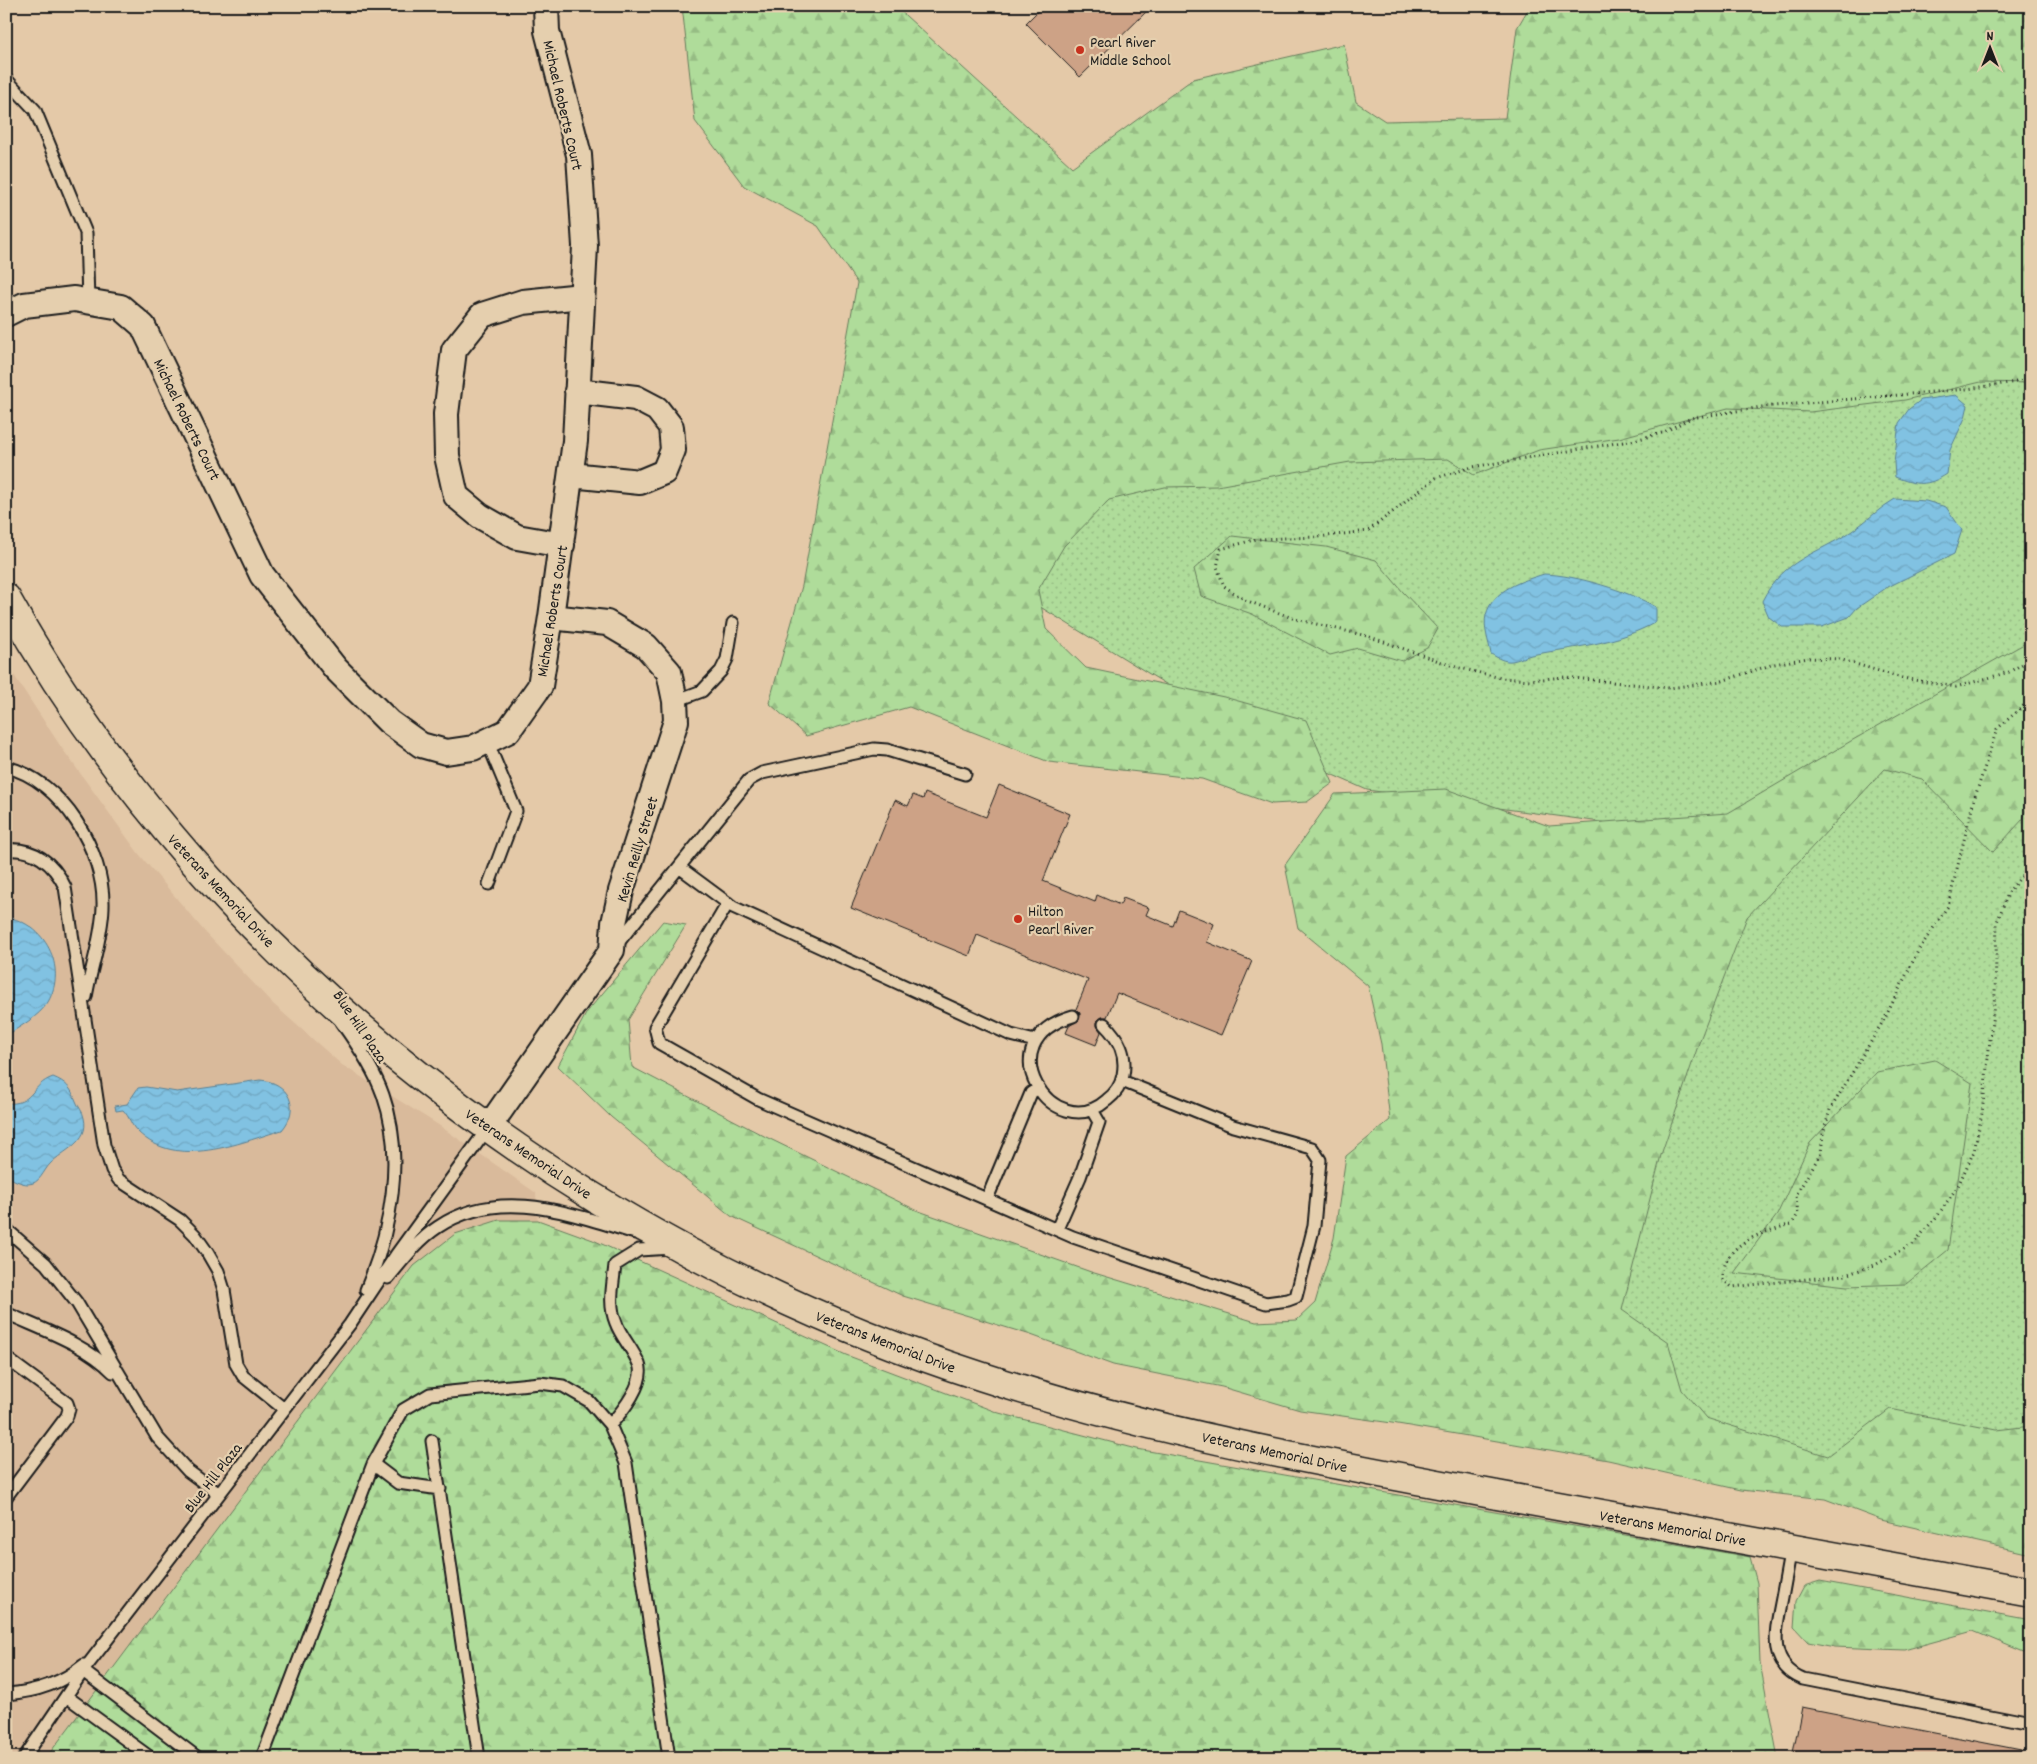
<svg xmlns="http://www.w3.org/2000/svg" width="2037" height="1764" font-family="Dekko,sans-serif">
<defs>
<pattern id="grass-dots" width="8" height="8" patternUnits="userSpaceOnUse" patternTransform="scale(1.25)"><rect width="8" height="8" fill="#afdc9a"/><path d="M2 2h.1M6 6h.1" fill="none" stroke="#96bc84" stroke-width="1.8" stroke-linecap="round"/></pattern>
<pattern id="forest-firs" width="22" height="20" patternUnits="userSpaceOnUse" patternTransform="scale(1.25)"><rect width="22" height="20" fill="#afdc9a"/><path d="M5 1l3.5 6h-7zM16 11l3.5 6h-7z" fill="#96bc84"/></pattern>
<pattern id="water-waves" width="16" height="10" patternUnits="userSpaceOnUse" patternTransform="scale(1.25)"><rect width="16" height="10" fill="#81c2e2"/><path d="M0 5q4-4 8 0t8 0" fill="none" stroke="#6fa6c1"/></pattern>
</defs>
<rect width="100%" height="100%" fill="#e4c9a8"/>
<filter id="ink" filterUnits="userSpaceOnUse"><feTurbulence type="fractalNoise" baseFrequency=".02" numOctaves="2"/><feDisplacementMap in="SourceGraphic" scale="10" xChannelSelector="R" yChannelSelector="G"/><feConvolveMatrix kernelMatrix="1 2 1 2 8 2 1 2 1" color-interpolation-filters="sRGB"/></filter>
<g filter="url(#ink)">
<path fill="#d9ba9b" d="M6,663L61,747L139,854L205,932L273,1004L342,1065L437,1124L536,1193L538,1227L109,1758H6Z"/>
<path fill="url(#grass-dots)" stroke="#667c5b" d="M2031,361V1526L1644,1414L1604,1318L1725,839L1367,790L1267,746L980,570L1115,458Z"/>
<path fill="url(#forest-firs)" stroke="#667c5b" d="M682,6H895L1072,167L1193,79L1344,44L1356,102L1385,121L1505,118L1517,28L1530,6H2031V383L1981,382L1905,400L1810,412L1728,408L1619,438L1539,450L1474,475L1448,459L1350,462L1217,486L1165,487L1109,500L1064,546L1038,590L1046,629L1086,668L1224,697L1306,720L1333,783L1307,802L1272,804L1202,779L1049,762L909,707L806,736L769,703L802,586L857,283L818,226L744,186L695,121Z
M1232,536L1326,547L1376,560L1403,592L1438,629L1427,648L1402,661L1358,648L1330,655L1252,614L1201,596L1194,569Z
M2031,640V794L2023,819L1993,852L1922,779L1885,769L1747,917L1700,1040L1661,1155L1622,1310L1668,1342L1682,1390L1706,1418L1828,1456L1890,1409L1996,1430L2031,1426V1554L1881,1520L1825,1499L1741,1490L1608,1460L1392,1423L1300,1410L1222,1387L1113,1365L1031,1335L903,1296L731,1216L611,1117L558,1066L587,1012L663,921L686,925L628,1020L632,1067L766,1137L916,1210L1091,1272L1256,1322L1297,1320L1315,1303L1334,1238L1346,1156L1390,1120L1381,1044L1368,986L1298,928L1285,865L1335,794L1446,789L1549,826L1728,813L1851,741Z
M1935,1060L1972,1083L1948,1250L1906,1284L1847,1286L1734,1273L1777,1215L1810,1143L1877,1072Z
M499,1220H538L593,1240L846,1355L999,1413L1137,1449L1750,1557L1757,1583L1760,1663L1778,1758H46L414,1266L455,1234Z
M1820,1581L2031,1620V1655L1973,1631L1904,1650L1835,1647L1808,1642L1794,1627L1796,1601L1804,1586Z"/>
<path fill="url(#water-waves)" stroke="#598093" d="M1956,395L1968,405L1965,418L1950,450L1947,474C1927,487 1916,485 1895,477L1894,462L1899,423L1909,409L1921,400Z
M1895,499L1926,501L1946,507L1962,530L1954,554L1886,588L1857,608L1849,617L1822,627H1782L1769,617L1762,601C1783,559 1816,555 1852,531C1867,521 1879,508 1895,499Z
M1544,574C1576,575 1628,591 1656,607V622C1617,644 1574,647 1531,655C1524,657 1518,660 1512,661C1504,662 1498,658 1491,654C1489,642 1483,628 1486,615C1493,589 1522,581 1544,574Z
M6,917C45,923 68,967 48,1002C39,1017 20,1026 6,1036Z
M53,1077C66,1082 71,1088 76,1101C78,1107 83,1111 84,1118C90,1142 63,1150 50,1164C43,1171 40,1184 28,1184C21,1184 12,1179 6,1176V1103C33,1106 30,1085 53,1077Z
M260,1080C289,1082 301,1108 282,1130C239,1143 177,1170 138,1132C131,1126 130,1117 123,1110L116,1111L115,1106L127,1104L138,1088L146,1087L177,1092Z"/>
<path fill="#cda286" stroke="#1c1c1c" d="M1043,6H1152L1080,77L1026,23Z
M999,785L1070,814L1043,881L1095,902L1097,895L1120,905L1123,898L1149,908L1146,915L1173,926L1179,910L1214,924L1207,942L1252,961L1221,1035L1117,993L1107,1017H1102L1097,1021V1026L1101,1032L1096,1045L1066,1033L1069,1026L1079,1020L1080,1013L1076,1009L1088,980L977,935L969,956L851,908L895,800L908,806L913,795L923,799L925,793L986,817Z
M1802,1707L2021,1750V1758H1792Z"/>
<g fill="none" stroke-linecap="round" stroke-linejoin="round">
<defs>
<path id="service" d="M6,79L35,110L86,233L88,301
M675,701L702,691L721,671L727,659L733,623
M487,741L516,811L489,884
M6,767C62,780 105,852 103,907C102,938 91,967 86,997
M6,850C33,847 54,863 65,887L104,1145L112,1170L119,1180L180,1220L195,1235L207,1252L218,1271L224,1290L236,1364L243,1376L284,1409
M679,867L733,907L1011,1035L1035,1041
M728,903L655,1027L659,1043L758,1099L1073,1237L1266,1303L1288,1300L1296,1297L1314,1226L1320,1160L1312,1148L1233,1126L1122,1081
M617,944L749,780L762,773L874,749L887,750L965,774
M1073,1016C984,1041 1054,1147 1107,1100C1115,1094 1121,1086 1123,1075C1127,1054 1119,1039 1104,1024
M341,1022C357,1044 374,1069 383,1095C405,1157 391,1230 366,1290
M987,1199L1031,1093L1037,1089
M6,1229L46,1264L77,1303L157,1437L188,1471L219,1494
M1057,1229L1080,1177L1099,1122L1092,1110
M388,1278C403,1260 418,1240 438,1227C501,1185 573,1215 639,1234
M6,1313C43,1330 84,1343 113,1372
M6,1358L67,1403L69,1409L67,1416L6,1497
M610,1425C622,1412 646,1382 639,1364C633,1349 621,1337 616,1323C608,1304 613,1285 615,1265L639,1250L672,1248
M432,1441L479,1758
M373,1464L398,1483L440,1489
M1791,1548C1788,1565 1785,1582 1782,1598C1776,1630 1766,1663 1803,1679L2031,1724
M83,1671L198,1758
M6,1694C35,1692 61,1684 84,1665
M66,1696L151,1758
M24,1758L83,1671L350,1324L396,1255L488,1128
M262,1758L373,1464L403,1410L430,1394L540,1383L563,1386L589,1401L610,1425L626,1463L669,1758"/>
<path id="minor" d="M6,314L24,305L74,299L121,307L143,326L262,575L335,668L389,722L421,745L446,752L473,748L508,731L540,686L551,617L575,441L585,246L579,155L547,31L546,6
M571,475L640,482L664,472L673,450L671,427L657,409L636,398L577,391
M562,545L517,537L480,516L456,496L447,456L446,414L454,350L482,315L523,302L582,296
M488,1128L612,950L614,923L621,891L676,721L675,701L669,672L646,646L607,623L551,617"/>
<path id="tertiary" d="M6,598C211,965 582,1248 980,1376C1148,1431 1323,1463 1497,1495C1675,1527 1853,1560 2031,1592"/>
</defs>
<use href="#service" stroke="#1c1c1c" stroke-width="15"/>
<use href="#minor" stroke="#1c1c1c" stroke-width="28"/>
<use href="#tertiary" stroke="#1c1c1c" stroke-width="31"/>
<path stroke="#1c1c1c" stroke-width="3" stroke-dasharray="1 4" stroke-linecap="butt" d="M2031,380L1967,389L1762,407L1691,418L1662,433L1635,440L1472,467L1436,478L1368,531L1319,537L1257,539L1221,549L1217,567L1224,586L1245,600L1295,619L1367,636L1456,667L1501,678L1531,680L1565,677L1669,688L1722,681L1774,664L1808,658L1839,659L1902,678L1956,687L2009,672L2031,659
M2031,699L1997,729L1973,803L1948,906L1918,951L1885,1018L1830,1110L1823,1134L1821,1153L1796,1195L1798,1214L1792,1224C1763,1232 1721,1243 1723,1280L1732,1287L1845,1275L1875,1265L1913,1244L1938,1215L1958,1186L1974,1151L1982,1113L1995,994L1997,922L2009,891L2021,877L2031,875"/>
<use href="#service" stroke="#e5cfae" stroke-width="11"/>
<use href="#minor" stroke="#e5cfae" stroke-width="24"/>
<use href="#tertiary" stroke="#e5cfae" stroke-width="28"/>
</g>
</g>
<g fill="#c8321e" stroke="#e5cfae" stroke-width="2">
<circle cx="1080" cy="50" r="5"/>
<circle cx="1018" cy="919" r="5"/>
</g>
<g text-anchor="middle" stroke-width="4.5" stroke-linejoin="round" paint-order="stroke">
<g font-size="16" fill="#1c1c1c" stroke="#e5cfae" text-anchor="start">
<text x="1090" y="47">Pearl River<tspan x="1090" dy="18">Middle School</tspan></text>
<text x="1028" y="916">Hilton<tspan x="1028" dy="18">Pearl River</tspan></text>
</g>
<g font-size="16" fill="#1c1c1c" stroke="#e5cfae">
<text transform="translate(564 105) rotate(77)" y="6">Michael Roberts Court</text>
<text transform="translate(188 419) rotate(64)" y="6">Michael Roberts Court</text>
<text transform="translate(551 611) rotate(-81)" y="6">Michael Roberts Court</text>
<text transform="translate(636 849) rotate(-73)" y="6">Kevin Reilly Street</text>
<text transform="translate(222 890) rotate(47)" y="6">Veterans Memorial Drive</text>
<text transform="translate(361 1026) rotate(56)" y="6">Blue Hill Plaza</text>
<text transform="translate(529 1153) rotate(34)" y="6">Veterans Memorial Drive</text>
<text transform="translate(886 1341) rotate(21)" y="6">Veterans Memorial Drive</text>
<text transform="translate(1275 1451) rotate(12)" y="6">Veterans Memorial Drive</text>
<text transform="translate(212 1477) rotate(-52)" y="6">Blue Hill Plaza</text>
<text transform="translate(1673 1527) rotate(10)" y="6">Veterans Memorial Drive</text>
</g>
</g>
<rect width="2037" height="1764" fill="none" stroke="#e5cfae" stroke-width="25"/>
<rect x="12" y="12" width="2012" height="1739" fill="none" stroke="#1c1c1c" stroke-width="2" filter="url(#ink)"/>
<g transform="translate(1990 48)" stroke="#e5cfae" stroke-width="4" paint-order="stroke">
<path d="M0-4L9 19L0 12L-9 19Z" fill="#1c1c1c"/>
<text y="-8" font-size="14" font-weight="bold" text-anchor="middle" fill="#1c1c1c">N</text>
</g>
</svg>
